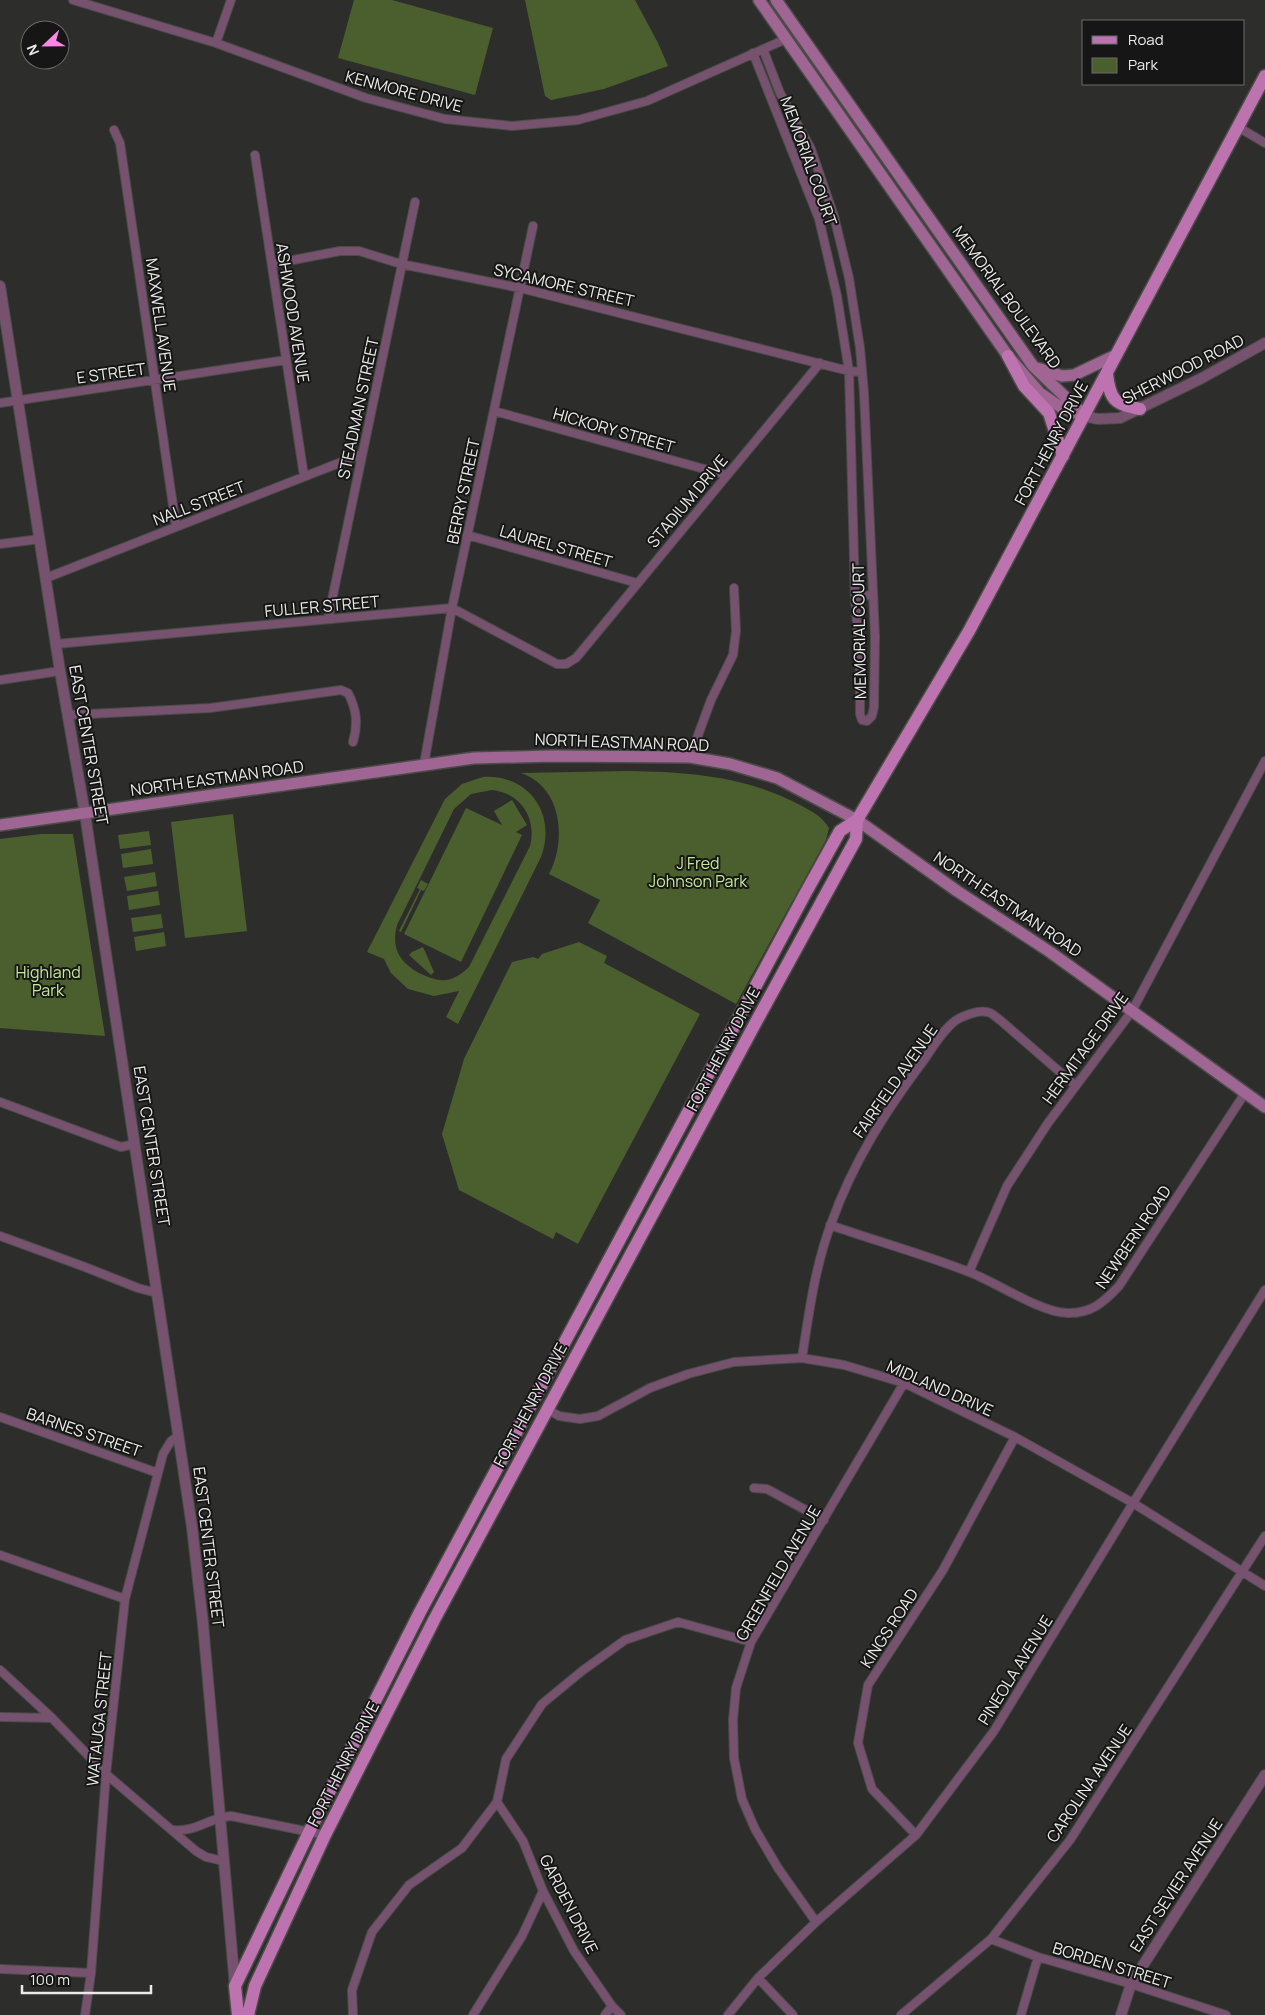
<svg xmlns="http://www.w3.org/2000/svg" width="1265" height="2015" font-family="Manrope,sans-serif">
<rect width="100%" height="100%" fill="#2d2e2b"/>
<path fill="#4b5f2e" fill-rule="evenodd" d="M354,0H392L493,28L475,95L338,58Z
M525,0H635L658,43L668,66L604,89L551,100L545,96Z
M628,771C688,772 746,776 800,805C811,811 822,816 829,828L826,840L736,1004L588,923L600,900L549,874C567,840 562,787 521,773Z
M483,777C529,774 557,814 541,857L458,1024L446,1017L459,991L434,996L408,989L391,973L384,959L367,952L445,799L462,784ZM492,790C521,793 537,818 530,846L469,967C451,984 440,983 419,973C399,962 391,948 397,925L454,809L471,794Z
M512,800L527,825L516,832L522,835L461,962L404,934L466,808L502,825L494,811Z
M233,814L247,931L185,938L171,822Z
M149,831L151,845L120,849L118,835Z
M41,834H73L105,1036L0,1028V839Z
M151,849L153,864L123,868L121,854Z
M155,872L157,886L127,891L124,877Z
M421,880L428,884L424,891L421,890L401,932L399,931L420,889L417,888Z
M158,891L160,905L129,910L127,896Z
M161,914L163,928L133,932L131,918Z
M164,932L166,946L136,951L134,937Z
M579,942L607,956L604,963L700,1014L578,1244L556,1232L553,1239L459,1190L442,1134L464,1059L512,962L533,957L538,959L542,954Z
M423,947L434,972L431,975L409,955L412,952Z"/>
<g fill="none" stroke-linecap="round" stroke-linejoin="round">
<defs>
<path id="minor" d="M73,0L216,43L366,98L445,119L512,126L578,120L647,101L786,39
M216,43L231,0
M753,53L819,219L837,296L849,371L855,596L860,663V714L862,720L867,721L872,716L874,707L875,636L864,393L860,348L849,278L834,216L811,149L780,93L763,49
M1238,127L1265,143
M114,130L120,143L176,526
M255,155L304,476
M272,264L340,251H359L401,264L520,288L849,371L862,372
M0,403L286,360
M494,411L726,475
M467,535L637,583
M0,544L40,539
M46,578L362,454
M855,596L873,595
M328,619L415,202
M56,644L452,608L557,664H566L576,658L820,363
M0,680L60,671
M68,715L210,708L341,690L348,693C357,710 358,724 353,742
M690,757L711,700L733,655L736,631L734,588
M424,764L452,608L533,226
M0,1102L121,1147L135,1144
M830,1225C876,1241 923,1254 969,1272C996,1282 1039,1312 1067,1313C1091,1314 1104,1302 1119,1286L1245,1093
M0,1236L85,1267L138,1288L157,1293
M969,1272L1007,1186L1048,1123L1132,1011L1265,761
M802,1358C809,1312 815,1267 831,1224C853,1162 885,1112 924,1060C933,1047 942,1031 955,1021C962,1016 978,1010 987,1012C991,1012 996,1017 1000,1020L1076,1086
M547,1409L559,1416L580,1419L598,1416L650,1388L688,1374L734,1362L802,1358L844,1365L904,1383L1015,1437L1133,1503L1265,1586
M0,1417L158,1473
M754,1488L767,1489L824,1520
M0,1555L125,1599
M0,1670L52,1718L106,1774L196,1851L206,1857L223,1861
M0,1717L52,1718
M497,1802L523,1841L543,1891L574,1951L612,2006L621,2015
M173,1830C197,1832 208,1818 231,1816L325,1835
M916,1835L872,1789L858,1743L868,1685L943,1570L1015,1437
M816,1922L778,1868L755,1829L742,1799L734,1758L733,1720L736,1688L751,1642L904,1383
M991,1939L1038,1957L1131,1984L1226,2015
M0,1969L91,1973
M758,1978L793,2015
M85,2015L91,1973L106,1774L125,1599L163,1454L171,1441L178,1436
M353,2015L352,1990L372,1932L409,1885L462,1848L497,1802L506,1759L542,1704L582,1671L625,1640L678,1622L751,1642
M473,2015L522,1936L543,1891
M605,2015L612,2006
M728,2015L758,1978L816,1922L916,1835L994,1731L1133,1503L1265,1290
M901,2015L991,1939L1070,1840L1265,1536
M1021,2015L1038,1957"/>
<path id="tertiary" d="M0,286L60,671L85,814L192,1527L203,1624L235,1986
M1084,416L1098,419L1120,418L1202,378L1265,343
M1121,2015L1131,1984L1265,1775"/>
<path id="secondary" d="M759,0L1008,356L1040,393L1062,408L1084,416
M776,0L1033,366L1082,413
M1037,368L1062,376L1074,375L1116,355
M0,825L474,758L552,756L690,757L730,764L777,778L857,820L957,891L1050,952L1265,1107"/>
<path id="primary" d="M1008,356L1024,386L1049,413L1063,456
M1107,374C1110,400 1114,404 1140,409
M238,2015L235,1986L309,1832L420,1612L805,894L840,831L857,820L969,631L1265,76
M248,2015L255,1986L325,1835L434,1620L756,1022L856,839L857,820"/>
</defs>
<use href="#minor" stroke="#4b4c49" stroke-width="10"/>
<use href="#tertiary" stroke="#4b4c49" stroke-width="12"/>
<use href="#secondary" stroke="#4b4c49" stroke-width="14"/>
<use href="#primary" stroke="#4b4c49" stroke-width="15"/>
<use href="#minor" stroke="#76526f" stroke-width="8"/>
<use href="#tertiary" stroke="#76526f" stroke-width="10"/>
<use href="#secondary" stroke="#9f6593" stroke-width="11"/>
<use href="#primary" stroke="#bd73af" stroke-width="12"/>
</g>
<g text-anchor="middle" stroke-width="4" stroke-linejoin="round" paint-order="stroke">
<g font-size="16" fill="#eaebe9" stroke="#151615">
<text transform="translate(404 91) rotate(15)" y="6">KENMORE DRIVE</text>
<text transform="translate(809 161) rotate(70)" y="6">MEMORIAL COURT</text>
<text transform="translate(564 285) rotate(13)" y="6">SYCAMORE STREET</text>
<text transform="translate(1007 297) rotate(54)" y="6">MEMORIAL BOULEVARD</text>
<text transform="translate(293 313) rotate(81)" y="6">ASHWOOD AVENUE</text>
<text transform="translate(161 325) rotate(82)" y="6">MAXWELL AVENUE</text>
<text transform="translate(1183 369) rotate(-27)" y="6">SHERWOOD ROAD</text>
<text transform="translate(111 373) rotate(-8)" y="6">E STREET</text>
<text transform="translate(358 408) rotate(-78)" y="6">STEADMAN STREET</text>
<text transform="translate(614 430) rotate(16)" y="6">HICKORY STREET</text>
<text transform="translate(1051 443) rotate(-62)" y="6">FORT HENRY DRIVE</text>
<text transform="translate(463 491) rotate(-78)" y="6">BERRY STREET</text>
<text transform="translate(687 501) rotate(-50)" y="6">STADIUM DRIVE</text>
<text transform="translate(199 503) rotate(-21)" y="6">NALL STREET</text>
<text transform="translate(556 546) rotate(16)" y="6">LAUREL STREET</text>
<text transform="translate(322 606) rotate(-5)" y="6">FULLER STREET</text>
<text transform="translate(859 631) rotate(-91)" y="6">MEMORIAL COURT</text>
<text transform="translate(622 742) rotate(2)" y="6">NORTH EASTMAN ROAD</text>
<text transform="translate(89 745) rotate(80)" y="6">EAST CENTER STREET</text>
<text transform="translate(217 778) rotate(-8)" y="6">NORTH EASTMAN ROAD</text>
<text transform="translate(1008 904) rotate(34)" y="6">NORTH EASTMAN ROAD</text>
<text transform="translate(1085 1048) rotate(-54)" y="6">HERMITAGE DRIVE</text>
<text transform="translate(723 1049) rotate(-62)" y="6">FORT HENRY DRIVE</text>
<text transform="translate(895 1081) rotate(-55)" y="6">FAIRFIELD AVENUE</text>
<text transform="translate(152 1146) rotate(81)" y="6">EAST CENTER STREET</text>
<text transform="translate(1133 1237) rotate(-56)" y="6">NEWBERN ROAD</text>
<text transform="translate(940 1388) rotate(24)" y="6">MIDLAND DRIVE</text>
<text transform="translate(530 1405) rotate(-62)" y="6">FORT HENRY DRIVE</text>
<text transform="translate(84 1432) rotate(19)" y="6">BARNES STREET</text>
<text transform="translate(209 1547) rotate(83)" y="6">EAST CENTER STREET</text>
<text transform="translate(778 1573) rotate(-60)" y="6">GREENFIELD AVENUE</text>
<text transform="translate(889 1628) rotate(-57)" y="6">KINGS ROAD</text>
<text transform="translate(1015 1670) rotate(-58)" y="6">PINEOLA AVENUE</text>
<text transform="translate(99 1719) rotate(-84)" y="6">WATAUGA STREET</text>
<text transform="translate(343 1764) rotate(-63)" y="6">FORT HENRY DRIVE</text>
<text transform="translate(1089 1783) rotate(-56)" y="6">CAROLINA AVENUE</text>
<text transform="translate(1176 1885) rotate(-57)" y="6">EAST SEVIER AVENUE</text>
<text transform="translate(569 1904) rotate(63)" y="6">GARDEN DRIVE</text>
<text transform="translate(1112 1965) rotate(17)" y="6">BORDEN STREET</text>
</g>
<g font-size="16" fill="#c6e997" stroke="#151615">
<text x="698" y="869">J Fred<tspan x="698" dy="18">Johnson Park</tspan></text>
<text x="48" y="978">Highland<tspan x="48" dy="18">Park</tspan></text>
</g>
</g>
<rect x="1082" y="20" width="162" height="65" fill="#151615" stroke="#6a6b6a"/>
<rect x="1092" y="36" width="25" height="8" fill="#bd73af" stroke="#6a6b6a"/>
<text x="1128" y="45" font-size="15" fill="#eaebe9">Road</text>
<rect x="1092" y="58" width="25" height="15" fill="#4b5f2e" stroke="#6a6b6a"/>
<text x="1128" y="70" font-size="15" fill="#eaebe9">Park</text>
<g transform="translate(45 45) rotate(248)"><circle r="24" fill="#151615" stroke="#6a6b6a"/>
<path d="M0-4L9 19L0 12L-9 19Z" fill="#fa87e6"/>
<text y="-8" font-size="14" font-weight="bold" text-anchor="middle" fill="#eaebe9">N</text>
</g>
<path d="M22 1985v8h129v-8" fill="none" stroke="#eaebe9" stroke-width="2.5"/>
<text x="30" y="1985" font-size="15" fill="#eaebe9" stroke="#151615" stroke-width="4" paint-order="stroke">100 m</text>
</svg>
